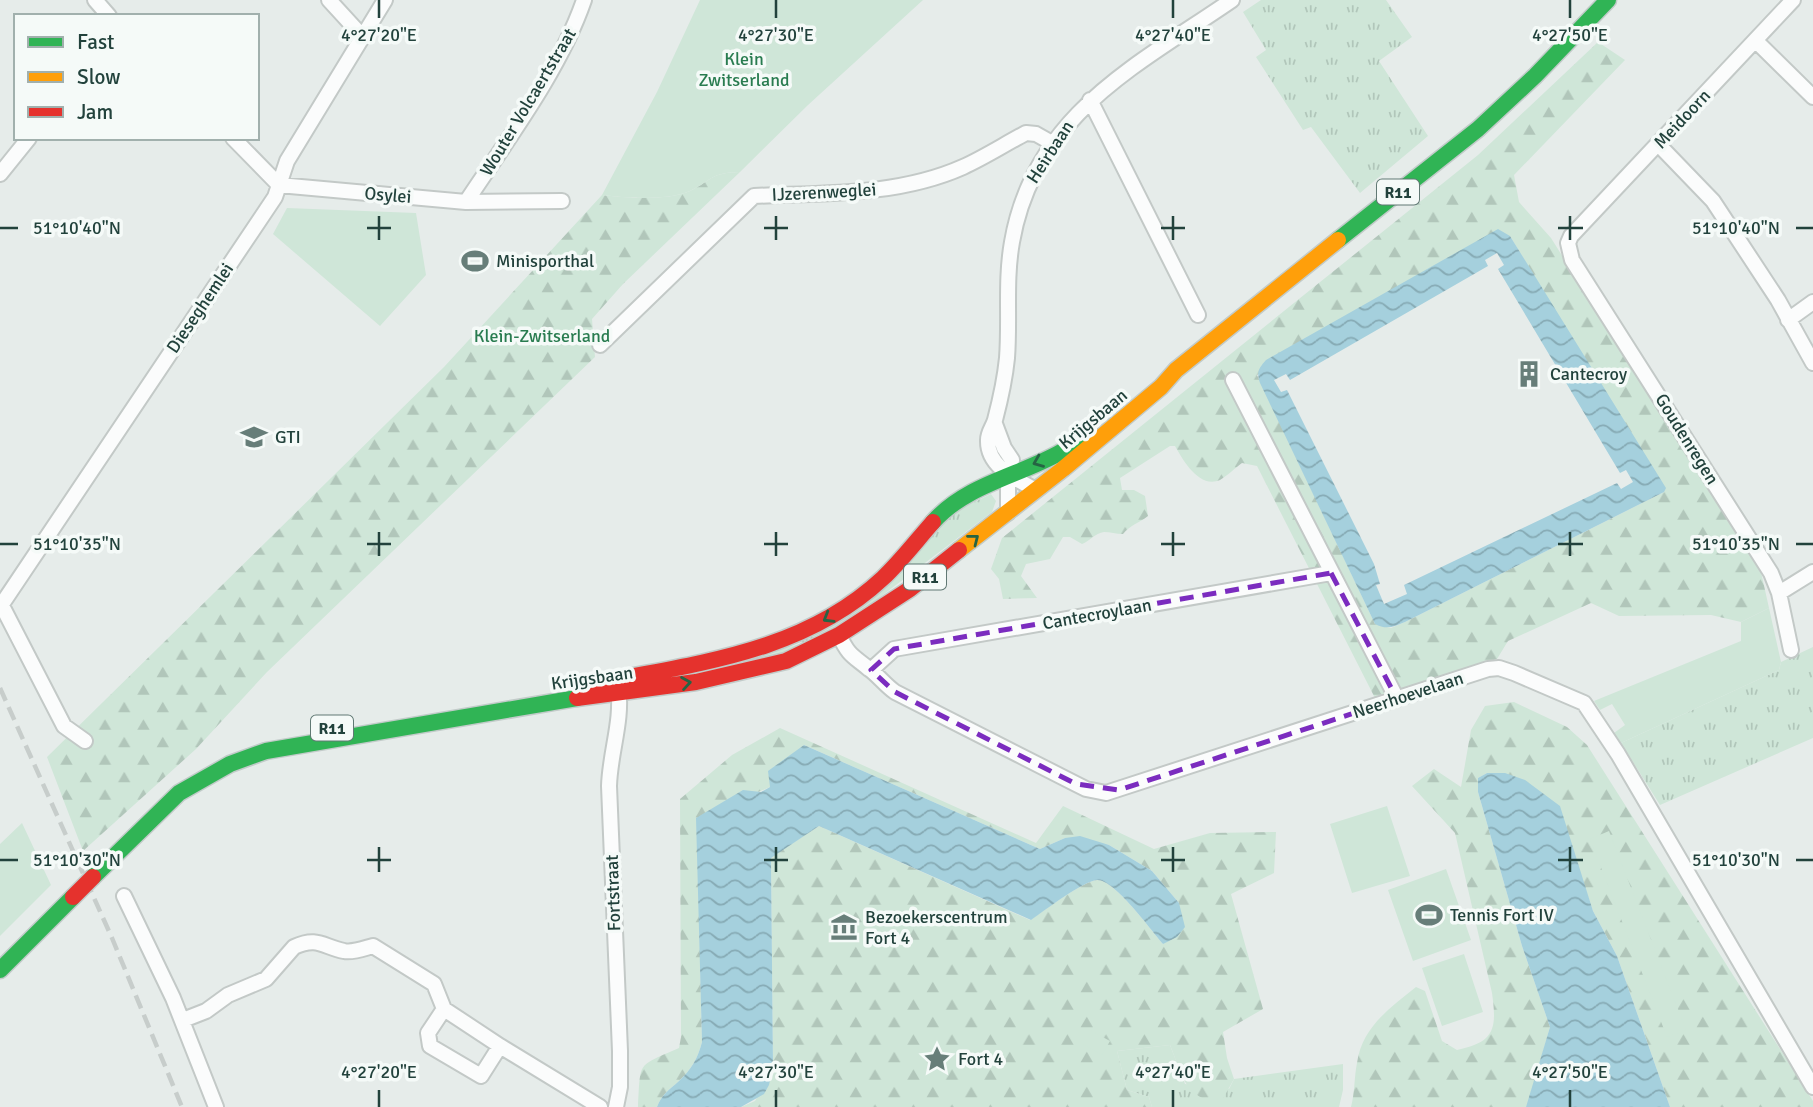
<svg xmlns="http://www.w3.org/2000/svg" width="1813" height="1107" font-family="Signika,sans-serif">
<defs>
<pattern id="grass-tufts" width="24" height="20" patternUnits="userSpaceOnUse" patternTransform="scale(1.75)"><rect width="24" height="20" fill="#cfe6d8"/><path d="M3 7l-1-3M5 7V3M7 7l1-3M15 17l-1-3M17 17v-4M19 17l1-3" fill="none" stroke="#b1c6ba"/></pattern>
<pattern id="forest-firs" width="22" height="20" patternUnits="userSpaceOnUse" patternTransform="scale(1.75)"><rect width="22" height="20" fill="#cfe6d8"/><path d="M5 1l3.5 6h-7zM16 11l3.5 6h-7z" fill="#b1c6ba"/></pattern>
<pattern id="water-waves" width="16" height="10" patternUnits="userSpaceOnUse" patternTransform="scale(1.75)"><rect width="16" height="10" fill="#a5d0dd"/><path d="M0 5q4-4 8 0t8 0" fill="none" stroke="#86aab4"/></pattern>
</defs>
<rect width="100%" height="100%" fill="#e6ecea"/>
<path fill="url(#grass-tufts)" d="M1261,0H1386L1412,37L1379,61L1428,136L1360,193L1311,127L1303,130L1256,57L1266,50L1243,12Z
M991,494L996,501L992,512L871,604L800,649L714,669L799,644L943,517Z
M1813,647V738L1660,805L1621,743L1779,670L1781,662Z
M1170,1045L1185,1084L1229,1089L1234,1079L1343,1064V1090L1339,1107H1152L1149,1097L1127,1090L1117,1051Z"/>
<path fill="url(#forest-firs)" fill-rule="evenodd" d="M1598,42L1625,60L1514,175L1519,202L1551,238L1761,572L1769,608L1741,622L1711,615L1619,616L1591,603L1508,641L1497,659L1376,700L1257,466L1242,463C1235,468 1227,476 1220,480C1199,489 1183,460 1175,446H1170L1120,478L1122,490H1134L1145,496L1148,516C1139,523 1130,525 1123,534C1116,534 1110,532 1104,532C1095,533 1090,541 1082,544L1070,537H1063L1050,559L1026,564L1021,576L1037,598L1003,599L999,579L991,569L1002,538L1478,155ZM1510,236L1664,492L1405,622L1391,628L1375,624L1257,375Z
M740,172L623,284L592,319L595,357L267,672L196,749L83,851L47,757L444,367L602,195C626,198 667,201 690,191C714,179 710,173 740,172Z
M1514,702L1567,727L1587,745L1813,1101V1107H1670L1617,956L1593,911L1581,876L1487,773L1478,778V792L1522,946L1550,1027L1529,1101L1526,1107H1351C1355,1092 1354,1078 1357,1063C1362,1027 1390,1008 1416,987L1425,991L1442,1041L1457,1050C1495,1042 1497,1029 1492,993L1455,833L1412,786L1434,769L1461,787L1471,730L1485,706Z
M780,728L1036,843L1063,806L1154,849L1210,833L1276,832L1274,873L1231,894L1263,1009L1223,1032L1227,1058L1234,1079L1220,1104C1184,1097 1182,1075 1170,1045L1117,1051L1127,1090L1149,1097L1152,1107H741L755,1101L773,1066L771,857L819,826L1030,920C1044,911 1083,881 1097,880C1114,879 1151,930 1163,944L1179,903L1152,871L1109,845L1065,838L1040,849L804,745L770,787L697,818L702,1042C698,1058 691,1070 679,1081C669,1090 662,1094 657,1107H638C641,1060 636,1067 679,1048L681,1037L680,799L732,755Z"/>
<path fill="#cfe6d8" d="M700,0H923L808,105L740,172C710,173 714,179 690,191C667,201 626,198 602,195L657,92Z
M287,208L416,213L426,275L380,326L273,234Z
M1769,608L1781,662L1779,670L1621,743L1614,733L1625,725L1612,704L1600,710L1594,701L1741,641V622Z
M1387,806L1410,876L1352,893L1330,824Z
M22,823L51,885L0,936V844Z
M1609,831L1686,1030L1667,1037L1590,839Z
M1446,869L1471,940L1413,961L1388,890Z
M1464,954L1483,1012L1442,1026L1422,968Z
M1088,1029L1110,1041L1102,1055L1081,1043Z"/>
<path fill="url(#water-waves)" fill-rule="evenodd" d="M1498,229L1510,236L1666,488L1664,492L1405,622C1394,627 1386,630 1375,624L1260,383C1256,372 1259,368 1266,360ZM1497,253L1504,265L1498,269L1620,473L1626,470L1633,482L1621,489L1617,483L1404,585L1407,594L1384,604L1376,585L1380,584L1374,564L1287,390L1281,392L1274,380L1286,374L1290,380L1488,266L1485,260Z
M804,745L1040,849L1065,838L1080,836L1109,845L1152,871L1179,903L1185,927L1177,937L1163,944C1151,930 1114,879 1097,880C1083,881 1044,911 1031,920L819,826L771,858L773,1066L769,1085L764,1094L741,1107H657C662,1094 669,1090 679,1081C691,1070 698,1058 702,1042L696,818L743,790L761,792L770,787L768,771Z
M1487,773H1505L1525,780L1560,806L1593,911L1617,956L1670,1107H1526L1550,1027L1522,946L1478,792V778Z"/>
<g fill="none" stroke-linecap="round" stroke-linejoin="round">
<defs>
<path id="street" d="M95,0L109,16
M329,0L362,36
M1756,41L1813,97
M1090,100L1198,315
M233,138L279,185L466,202L562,201
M1658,144L1713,201L1778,300L1813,363
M0,174L29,138
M466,202C507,140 560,70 584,0
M1788,320L1813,302
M600,345L754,196C824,193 898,196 963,167C985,157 1005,144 1026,133L1036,134L1052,143
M1233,380L1397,699
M995,424L1004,448L1012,460L1008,474V513
M1036,490C1016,479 987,467 988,440C988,432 993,427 995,420C1000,401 1005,378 1007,358C1010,319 1005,281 1012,242C1034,115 1136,66 1232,0
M1779,593L1813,572
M0,602L64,726L85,741
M0,607L275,197L287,161L385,0
M839,635C849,656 852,655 869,669C878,675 885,685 895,692L1076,784L1086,789L1106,793L1488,669L1499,668L1514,673L1584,703L1618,754L1813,1087
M1791,650L1779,593L1771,573L1572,260L1568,243L1571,236L1793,0
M871,670L894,649L1331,573
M124,896L173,998L216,1107
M183,1020L206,1011L228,995L266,979L294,947C318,936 323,947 344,951C353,953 365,948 373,946L434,984L444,1009L500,1046L481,1076L430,1046L428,1033L444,1009
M500,1046L600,1107
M616,1107L620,1087V1051L609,786C610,752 623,720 618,687"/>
<path id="fast" d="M1338,240L1478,129L1535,76L1608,0
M933,522C967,484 1019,476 1061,452C1069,448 1076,441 1083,436
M93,877L179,793L230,764L266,751L577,698
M0,970L73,897"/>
<path id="slow" d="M959,550L1063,469L1161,387L1176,370L1338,240"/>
<path id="jam" d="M597,683C699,663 804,652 883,578C901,561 917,540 933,522
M577,698L696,682L786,661L839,635L910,589L959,550"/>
</defs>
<use href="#street" stroke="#c3c9c7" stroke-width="18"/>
<use href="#fast" stroke="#c2cbc9" stroke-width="19"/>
<use href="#slow" stroke="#c2cbc9" stroke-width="19"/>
<use href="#jam" stroke="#c2cbc9" stroke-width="19"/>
<use href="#street" stroke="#fbfcfc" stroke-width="14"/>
<use href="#fast" stroke="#30b455" stroke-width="16"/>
<use href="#slow" stroke="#ff9f0a" stroke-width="16"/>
<use href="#jam" stroke="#e5322d" stroke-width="16"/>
<path stroke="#c7cdcb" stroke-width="4.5" stroke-dasharray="14 7" stroke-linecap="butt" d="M0,688L112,938L182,1107"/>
<defs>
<path id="jam-bridge" d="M73,897L93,877"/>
</defs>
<use href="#jam-bridge" stroke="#c2cbc9" stroke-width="19" stroke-linecap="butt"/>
<use href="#jam-bridge" stroke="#e5322d" stroke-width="16"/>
</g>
<defs><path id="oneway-chevron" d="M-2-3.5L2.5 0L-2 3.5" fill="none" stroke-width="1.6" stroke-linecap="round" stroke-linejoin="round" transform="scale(1.75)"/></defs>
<g stroke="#266444">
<use href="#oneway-chevron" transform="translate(1038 462) rotate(158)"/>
<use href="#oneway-chevron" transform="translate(974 539) rotate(-38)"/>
<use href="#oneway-chevron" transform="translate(828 618) rotate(149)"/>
<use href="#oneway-chevron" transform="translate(686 683) rotate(-9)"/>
</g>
<path fill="none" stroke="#7b2cbf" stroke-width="5" stroke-dasharray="14 9" stroke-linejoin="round" d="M1331,573L1397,699L1119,790L1076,784L895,692L871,670L894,649Z"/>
<path fill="none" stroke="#22423c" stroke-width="2.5" d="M379,0V18M776,0V18M1173,0V18M1570,0V18M379,216V240M776,216V240M1173,216V240M1570,216V240M0,228H18M367,228H391M764,228H788M1161,228H1185M1558,228H1583M1796,228H1813M379,532V556M776,532V556M1173,532V556M1570,532V556M0,544H18M367,544H391M764,544H788M1161,544H1185M1558,544H1583M1796,544H1813M379,847V872M776,847V872M1173,847V872M1570,847V872M0,860H18M367,860H391M764,860H788M1161,860H1185M1558,860H1583M1796,860H1813M379,1090V1107M776,1090V1107M1173,1090V1107M1570,1090V1107"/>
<defs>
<symbol id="stadium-bare" viewBox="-9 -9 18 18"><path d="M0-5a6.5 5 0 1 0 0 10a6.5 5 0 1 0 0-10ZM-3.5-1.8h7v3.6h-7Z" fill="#677e79" stroke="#f5faf8" stroke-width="2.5" paint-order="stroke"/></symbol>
<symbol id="building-bare" viewBox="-9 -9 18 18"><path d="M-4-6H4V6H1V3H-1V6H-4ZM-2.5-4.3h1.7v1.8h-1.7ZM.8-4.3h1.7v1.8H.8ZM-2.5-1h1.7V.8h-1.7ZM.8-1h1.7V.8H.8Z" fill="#677e79" stroke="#f5faf8" stroke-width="2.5" paint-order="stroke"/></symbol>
<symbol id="school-bare" viewBox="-9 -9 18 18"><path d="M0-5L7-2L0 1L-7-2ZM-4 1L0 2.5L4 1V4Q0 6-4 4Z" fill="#677e79" stroke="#f5faf8" stroke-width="2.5" paint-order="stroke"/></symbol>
<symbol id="museum-bare" viewBox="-9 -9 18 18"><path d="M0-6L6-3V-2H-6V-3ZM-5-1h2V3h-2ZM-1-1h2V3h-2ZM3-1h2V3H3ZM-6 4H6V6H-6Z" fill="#677e79" stroke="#f5faf8" stroke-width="2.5" paint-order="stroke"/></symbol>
<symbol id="sight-bare" viewBox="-9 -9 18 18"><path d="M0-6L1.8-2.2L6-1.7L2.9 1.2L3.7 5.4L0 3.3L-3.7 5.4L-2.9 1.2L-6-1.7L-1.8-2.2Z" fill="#677e79" stroke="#f5faf8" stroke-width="2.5" paint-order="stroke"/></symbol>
</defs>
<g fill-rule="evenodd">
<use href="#stadium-bare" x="456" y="242" width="38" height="38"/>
<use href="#building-bare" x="1510" y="355" width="38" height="38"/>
<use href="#school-bare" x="235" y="418" width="38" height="38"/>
<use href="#stadium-bare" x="1410" y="896" width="38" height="38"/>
<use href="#museum-bare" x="825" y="908" width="38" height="38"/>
<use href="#sight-bare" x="918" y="1040" width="38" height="38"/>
</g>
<g text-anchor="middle" stroke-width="7" stroke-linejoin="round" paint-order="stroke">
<g fill="#f5faf8" stroke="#617974" stroke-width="2">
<rect x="1377" y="179.5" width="42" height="25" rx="5"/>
<rect x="904" y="564.5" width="42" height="25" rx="5"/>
<rect x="311" y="715.5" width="42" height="25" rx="5"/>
</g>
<g font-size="16" font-weight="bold" fill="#22423c">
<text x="1398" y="198">R11</text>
<text x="925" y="583">R11</text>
<text x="332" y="734">R11</text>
</g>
<g font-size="18" fill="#297c50" stroke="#f5faf8">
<text x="744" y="65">Klein<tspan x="744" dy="21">Zwitserland</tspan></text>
<text x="542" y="342">Klein-Zwitserland</text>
</g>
<g font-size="18" fill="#22423c" stroke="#f5faf8">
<text transform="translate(528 102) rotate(-59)" y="6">Wouter Volcaertstraat</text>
<text transform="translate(1682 119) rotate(-47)" y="6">Meidoorn</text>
<text transform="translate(1050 152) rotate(-57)" y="6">Heirbaan</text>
<text transform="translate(824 192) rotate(-3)" y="6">IJzerenweglei</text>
<text transform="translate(388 195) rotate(5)" y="6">Osylei</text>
<text transform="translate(200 308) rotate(-56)" y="6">Dieseghemlei</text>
<text transform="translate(1093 419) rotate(-40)" y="6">Krijgsbaan</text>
<text transform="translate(1687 439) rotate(58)" y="6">Goudenregen</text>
<text transform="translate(1097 614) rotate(-10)" y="6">Cantecroylaan</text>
<text transform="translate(592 678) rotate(-8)" y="6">Krijgsbaan</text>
<text transform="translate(1408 695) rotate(-18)" y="6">Neerhoevelaan</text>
<text transform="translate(613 893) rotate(-92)" y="6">Fortstraat</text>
</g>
<g font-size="18" fill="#22423c" stroke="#f5faf8" text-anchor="start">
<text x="496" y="267">Minisporthal</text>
<text x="1550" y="380">Cantecroy</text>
<text x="275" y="443">GTI</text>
<text x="1450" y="921">Tennis Fort IV</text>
<text x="865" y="923">Bezoekerscentrum<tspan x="865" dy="21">Fort 4</tspan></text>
<text x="958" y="1065">Fort 4</text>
</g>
</g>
<g font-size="18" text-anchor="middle" fill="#22423c" stroke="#f5faf8" stroke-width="7" stroke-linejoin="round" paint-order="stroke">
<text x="379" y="41">4°27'20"E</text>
<text x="776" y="41">4°27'30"E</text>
<text x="1173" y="41">4°27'40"E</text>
<text x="1570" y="41">4°27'50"E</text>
<text x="77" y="234">51°10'40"N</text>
<text x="1736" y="234">51°10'40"N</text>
<text x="77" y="550">51°10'35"N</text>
<text x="1736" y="550">51°10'35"N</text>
<text x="77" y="866">51°10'30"N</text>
<text x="1736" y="866">51°10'30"N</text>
<text x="379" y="1078">4°27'20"E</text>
<text x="776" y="1078">4°27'30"E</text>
<text x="1173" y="1078">4°27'40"E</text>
<text x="1570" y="1078">4°27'50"E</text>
</g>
<rect x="14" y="14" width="245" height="126" fill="#f5faf8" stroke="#a1b0ad" stroke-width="2"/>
<rect x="28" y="37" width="35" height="10" fill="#30b455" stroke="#a1b0ad" stroke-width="2"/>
<text x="77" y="49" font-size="21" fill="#22423c">Fast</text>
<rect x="28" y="72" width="35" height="10" fill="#ff9f0a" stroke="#a1b0ad" stroke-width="2"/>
<text x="77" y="84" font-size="21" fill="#22423c">Slow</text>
<rect x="28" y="107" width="35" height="10" fill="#e5322d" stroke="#a1b0ad" stroke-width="2"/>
<text x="77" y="119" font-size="21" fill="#22423c">Jam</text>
</svg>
